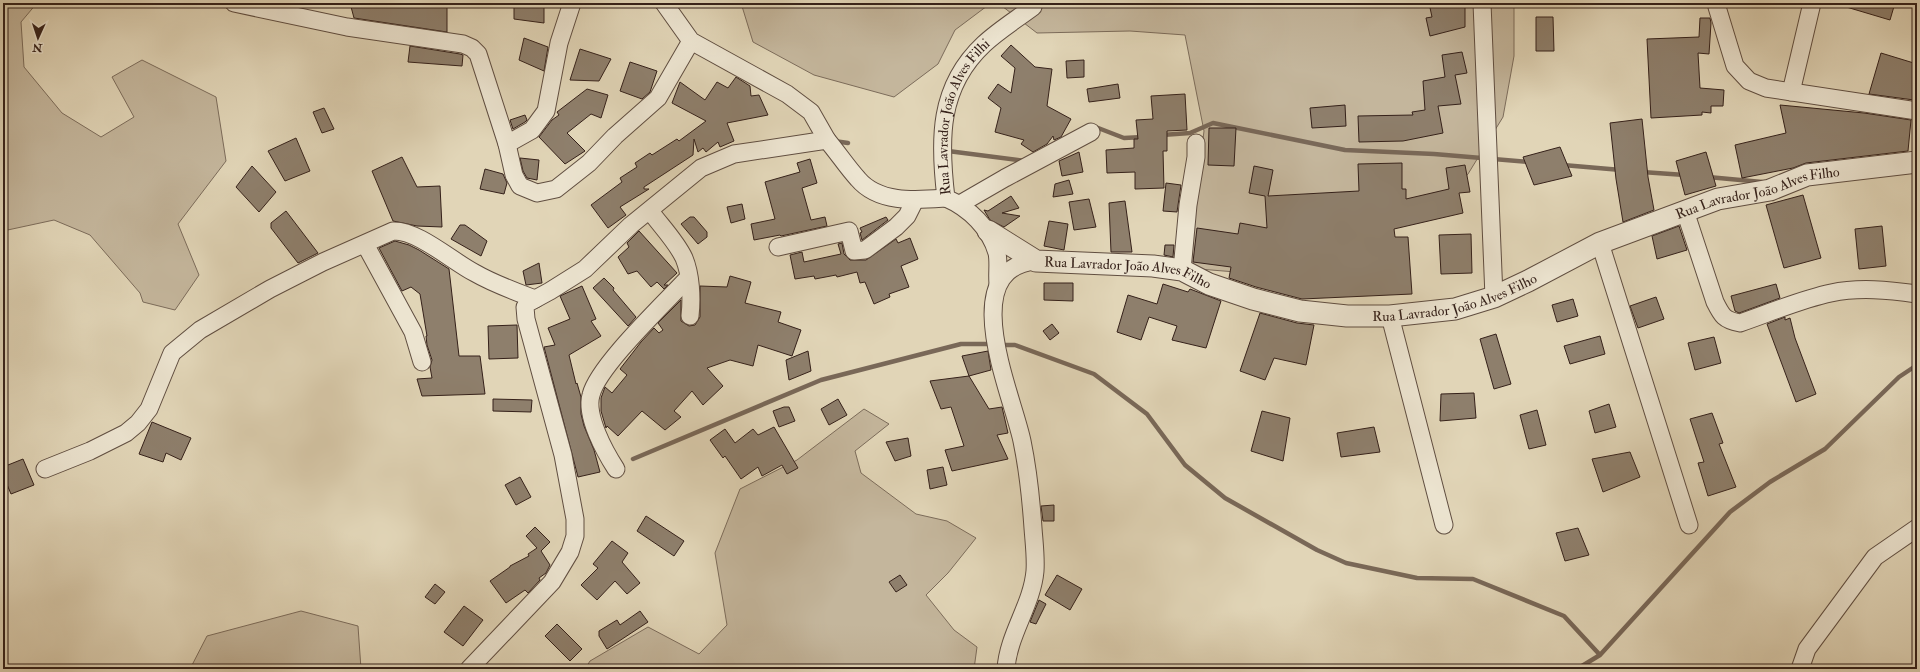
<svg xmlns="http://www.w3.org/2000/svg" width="1920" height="672" font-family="'IM FELL Double Pica',serif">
<rect width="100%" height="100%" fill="#e1d5b7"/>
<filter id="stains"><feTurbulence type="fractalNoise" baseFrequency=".005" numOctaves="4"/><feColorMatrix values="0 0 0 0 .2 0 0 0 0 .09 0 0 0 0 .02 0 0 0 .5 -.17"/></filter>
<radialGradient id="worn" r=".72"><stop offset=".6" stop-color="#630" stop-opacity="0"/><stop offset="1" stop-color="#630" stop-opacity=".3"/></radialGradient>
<path fill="#c4b69c" stroke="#7c6c5b" d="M3,3H37L21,22L24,67L62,113L101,137L134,117L112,77L142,60L216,97L226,161L178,224L199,275L175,310L143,302L140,293L90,235L54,220L3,231Z
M741,3H991L955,30L938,64L894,97L814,75L753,42Z
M998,3H1514V56L1503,117L1468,174L1436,210L1272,275L1187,268L1204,131L1185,35L1130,31L1037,33Z
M864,409L889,424L855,451L861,473L916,514L947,521L976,538L948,573L926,595L954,630L977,647L974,669H585L590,661L648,627L699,654L727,625L715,553L740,489L797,460Z
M301,611L358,626L361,669H190L207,636Z"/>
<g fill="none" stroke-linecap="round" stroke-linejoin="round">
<path stroke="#796858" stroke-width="4.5" d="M1093,126L1124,138L1143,137
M1162,135L1190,133L1213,123L1345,150L1434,154L1529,162
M834,141L848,143
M948,151L1025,161
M1563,165L1621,170
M1642,172L1685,175
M1708,177L1762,182
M1000,345H1015L1094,374L1147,414L1185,465L1225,498L1317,550L1346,563L1417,578L1473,579L1564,616L1600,655
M633,459L821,380L961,344H993
M1577,669L1600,655L1730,512L1770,482L1825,449L1899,377L1917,365"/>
</g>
<path fill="#8e7f6c" stroke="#35211a" d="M350,3H447V32L354,18Z
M514,3H544V23L514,19Z
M1429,3H1465V27L1430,36L1426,18L1432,17Z
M1843,3H1895L1890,20L1843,6Z
M1536,17H1553L1554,51H1536Z
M1700,18H1710L1711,23L1709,54L1698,53L1700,88L1724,90L1723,106H1711V113L1702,112V115L1651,118L1647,39L1699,37Z
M524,38L548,47L544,71L519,60Z
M1011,45L1035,67L1052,69L1047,106L1071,119L1061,137L1054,140L1053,136L1047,144L1033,152L1021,144L1024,140L995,132L1001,108L988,98L998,84L1011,93L1015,68L1001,56Z
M410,46L460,54L463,55L462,66L408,62Z
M580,49L611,59L599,81L570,80Z
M1462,52L1467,73L1455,75L1461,104L1438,106L1443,133L1403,141L1359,142L1358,116L1413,115L1412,112L1425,110L1423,81L1445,77L1442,55Z
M1881,53L1917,64V90L1914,100L1869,94Z
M1084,60V77L1067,78L1066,61Z
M630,62L657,71L650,92L642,99L620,91Z
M736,77L750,86L751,96L759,95L768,115L727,123L734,141L720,147L718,142L706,152L703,148L698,152L694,139L693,155L644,187V189H649L620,207L626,215L608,228L591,205L622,182L620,178L637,167L635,163L650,153L652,155L677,139L679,141L706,121L672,103L680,82L705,100L717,82L728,88Z
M1118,84L1120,98L1089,102L1087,89Z
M587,89L608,95L601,118L591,114L567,133L585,151L565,164L539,137L552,120L559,115L557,112Z
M1185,94L1187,130L1167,131V151H1163L1164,188L1135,189V172L1107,173L1106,150L1134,148V139H1138L1136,120L1153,119L1151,96Z
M1345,105L1346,126L1312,128L1310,108Z
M1780,105L1864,113L1911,120L1908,151L1806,163L1793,168L1742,178L1735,145L1786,133Z
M324,108L334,129L322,133L313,112Z
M525,115L527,120L525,122L513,129L510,120Z
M1642,119L1648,177L1654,210L1623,222L1616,179L1610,123Z
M1209,128H1236L1234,166L1208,165Z
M296,138L310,171L285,181L268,151Z
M1560,147L1572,176L1534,185L1523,157Z
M1079,152L1083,172L1062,176L1059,161Z
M1706,152L1716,186L1685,195L1676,161Z
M402,157L417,187L440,186L442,227L417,226L393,221L372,171Z
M520,158L539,160L537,180L527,178L523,171Z
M810,159L817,183L802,188L811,220L825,217L827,226L781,236L780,235L754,240L751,224L775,219L765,182L800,172L797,163Z
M1402,163V189H1406V199L1449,189L1446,168L1465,165L1470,192L1459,193L1463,213L1394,229L1395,237H1408L1412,294L1302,299L1256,287L1229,278L1231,267L1193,262L1197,228L1238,234L1240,223L1267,228L1265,196L1249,193L1254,166L1273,170L1268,196L1359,191L1358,164Z
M252,166L276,192L259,212L236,187Z
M485,169L503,174L507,183L504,194L480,189Z
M1069,180L1073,194L1053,197L1055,184Z
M1166,183L1181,185L1177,212L1163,211Z
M1803,195L1821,258L1784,268L1766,205Z
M1011,196L1019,208L1002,213L1020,216L1004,227L990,220L984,210L988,211Z
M1089,199L1096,227L1074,230L1069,202Z
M1125,201L1132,252H1111L1109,203Z
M742,204L745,219L731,223L727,207Z
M286,211L318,253L298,263L271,228V223Z
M690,217H694L707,232V237L698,244L681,224Z
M886,217L888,220L862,240L860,233L862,232L860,228Z
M1049,221L1068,224L1064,250L1044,246Z
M460,225H465L487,241L481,256L451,239Z
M1679,226L1687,250L1657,259L1652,236Z
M1882,226L1886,266L1859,269L1855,229Z
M639,231L677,273L664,285H668L664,289L657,282L651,287L637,271L628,274L618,257L629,247L627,243Z
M1471,234L1472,273L1441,274L1439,235Z
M910,238L918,259L901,266L909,287L889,294L890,297L874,304L865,282L860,283L857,272L837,277L836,275L815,279L814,276L795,279L790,255L802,252L804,262L841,254L838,244L842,243L844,254L850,260H866L896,239L898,243Z
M395,241L409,245L419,250L449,269L459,356H480L485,394L422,396L417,379L432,378L430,367L432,360L427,345L426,336H427L420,294L411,287L402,291L379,248Z
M1165,245H1174L1173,257L1164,255Z
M539,263L542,283L526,285L523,271Z
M730,276L751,282L745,303L781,312L778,322L801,330L792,356L758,345L753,366L730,360L707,368L723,386L703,405L692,391L674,411L681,417L665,430L642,411L618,436L607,426L606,428L601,411V398L605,387L612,393L627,375L620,369L641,342L654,328L659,333L663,330L658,323L681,300V321L689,326L695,325L700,317V286L727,287Z
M604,278L614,288L613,290L636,317L629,325L628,326L593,288Z
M1044,283H1073V301L1044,300Z
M1163,284L1188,292L1190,289L1221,301L1206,348L1172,340L1177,326L1149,317L1141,340L1117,332L1128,295L1157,304Z
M1776,284L1780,298L1739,313L1735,311L1731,296Z
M582,286L596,319L591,321L601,336L569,355L576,384L577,383L581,397V414L584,426L594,450L600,472L578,477L544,347L555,345L548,328L570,319L560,296Z
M1656,297L1664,319L1638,328L1630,306Z
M1573,299L1578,316L1557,322L1552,305Z
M1260,313L1297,323L1314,325L1306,365L1274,358L1265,380L1240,371Z
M1785,317V320L1790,318L1795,338L1816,394L1796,402L1767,324Z
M1052,324L1059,333L1050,340L1043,331Z
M517,325L518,358L489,359L488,326Z
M1496,334L1511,384L1494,389L1480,339Z
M1600,336L1605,354L1570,364L1564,346Z
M1714,337L1721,363L1695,370L1688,343Z
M808,351L811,371L789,380L786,360Z
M988,351L991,370L969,376L962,356Z
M969,376L989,409L1002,407L1008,433L997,435L1008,459L952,471L945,450L964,446L951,407L941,409L930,381Z
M1474,393L1476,418L1440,421L1441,394Z
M493,399L532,400L531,412L493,411Z
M838,399L847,415L829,425L821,409Z
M1609,404L1616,427L1595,433L1589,411Z
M784,407H789L795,421L779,427L773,411Z
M1537,410L1546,445L1529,449L1520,415Z
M1262,411L1290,418L1283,461L1251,451Z
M1712,413L1723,443L1719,444L1736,487L1708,496L1698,463L1704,462L1690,419Z
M152,422L191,438L181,460L166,453L163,462L139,454Z
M774,427L798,468L787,474L782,465L762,476L758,467L741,479L725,456L723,458L710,440L725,429L735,443L753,429L758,435Z
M1374,427L1380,452L1341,457L1337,433Z
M908,438L911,456L895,461L886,442Z
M1630,452L1640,477L1603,492L1592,459Z
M23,459L34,485L11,494L3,475V467Z
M943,467L947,485L930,489L927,470Z
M520,477L531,497L516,505L505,485Z
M1054,505V521H1043L1041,506Z
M646,516L684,541L674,556L637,531Z
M535,527L550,542L541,551L550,565L546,573L539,578L540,580L528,593L525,590L506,603L490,581L510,567V566L529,556L528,554L537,548L526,536Z
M1578,528L1589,555L1565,561L1556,533Z
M612,541L628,553L622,562L640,583L627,594L615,581L597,600L581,585L598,568L593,564Z
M900,575L907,585L896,592L889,582Z
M1057,575L1082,589L1070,610L1045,595Z
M435,584L445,592L435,604L425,597Z
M1039,600L1046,604L1036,624L1030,622Z
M464,606L483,620L463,646L444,632Z
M640,611L648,622L607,649L599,636V631L617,620L620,625Z
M557,624L582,649L570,661L545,636Z"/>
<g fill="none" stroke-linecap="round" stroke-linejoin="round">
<defs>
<g id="minor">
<path d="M234,3L347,27L463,44L472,48L478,54L507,144L514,175L520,186L537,193L556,189L589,163L615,136L658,98L691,41"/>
<path d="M664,3L691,41L787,94L811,112L827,140"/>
<path d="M1482,3L1494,297"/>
<path d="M1717,7L1735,66L1749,81L1766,88L1917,111"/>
<path d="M1791,92L1812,3"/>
<path d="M507,144L532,130L546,111L559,43L572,3"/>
<path d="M960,204L1005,178L1091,132"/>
<path d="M650,211C661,226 676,241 684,258C691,275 692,298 690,316"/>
<path d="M1685,211L1715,302C1722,316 1724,320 1740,323C1769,313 1802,299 1831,293C1859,287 1889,290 1917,294"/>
<path d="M1600,243L1689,525"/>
<path d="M365,244L413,332L422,362"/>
<path d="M778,247L849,231L854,251L865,250L896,227L907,216L915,200"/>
<path d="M1182,270L1188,205L1196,157V143"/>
<path id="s1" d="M998,284C997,274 999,262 997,253C990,228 969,208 946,198C939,140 938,87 984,44C999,30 1017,19 1033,7"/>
<path d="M1390,316L1444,525"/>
<path d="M45,469L90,451L126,433L138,423L149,409L172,353L200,330L270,289L323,262L393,231C418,230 453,262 475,273C494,284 514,291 535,299"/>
<path d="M616,469C605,452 585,416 591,395C598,366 665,303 688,278"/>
<path d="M469,669L552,582L570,552L575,536V519L563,455L526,319L525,307L528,303L550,291L585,269L631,225L701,168L734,154L827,140C838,153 847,167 858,179C879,204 917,200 946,198"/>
<path d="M1006,669C1008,635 1032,605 1035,571C1036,557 1034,542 1033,528C1031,499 1028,470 1022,441C1013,396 954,268 1036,261"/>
<path d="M1800,669L1807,649L1875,557L1917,528"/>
</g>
<g id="tertiary">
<path id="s2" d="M988,231L1036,261L1153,266L1182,270L1209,284L1253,299L1300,311L1347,316H1390L1455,309L1494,297L1528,281L1600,243L1718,199L1770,190L1807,175L1917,162"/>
</g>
</defs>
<use href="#minor" stroke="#604e41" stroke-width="19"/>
<use href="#tertiary" stroke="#604e41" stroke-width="23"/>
<use href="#minor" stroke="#ece4d0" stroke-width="17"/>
<use href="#tertiary" stroke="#ece4d0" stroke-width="21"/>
</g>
<g text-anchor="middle" stroke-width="3" stroke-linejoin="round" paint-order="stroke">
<g font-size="14" fill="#35211a" stroke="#ece4d0">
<text dy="5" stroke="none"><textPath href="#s1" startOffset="195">Rua Lavrador João Alves Filhi</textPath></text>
<text dy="5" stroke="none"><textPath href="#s2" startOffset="810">Rua Lavrador João Alves Filho</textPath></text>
<text dy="5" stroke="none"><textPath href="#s2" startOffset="150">Rua Lavrador João Alves Filho</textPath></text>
<text dy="5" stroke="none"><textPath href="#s2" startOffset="486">Rua Lavrador João Alves Filho</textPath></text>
</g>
</g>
<rect width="1920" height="672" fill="none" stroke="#e1d5b7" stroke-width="16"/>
<rect x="4" y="4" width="1912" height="664" fill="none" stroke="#35211a" stroke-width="2"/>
<rect x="8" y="8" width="1904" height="656" fill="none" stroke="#35211a"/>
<g transform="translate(38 38) rotate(183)" stroke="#ece4d0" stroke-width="3" paint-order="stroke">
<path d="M0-3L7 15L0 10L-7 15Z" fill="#35211a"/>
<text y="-6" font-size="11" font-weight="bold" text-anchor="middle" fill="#35211a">N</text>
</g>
<rect width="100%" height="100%" filter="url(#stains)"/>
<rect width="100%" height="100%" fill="url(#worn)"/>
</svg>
